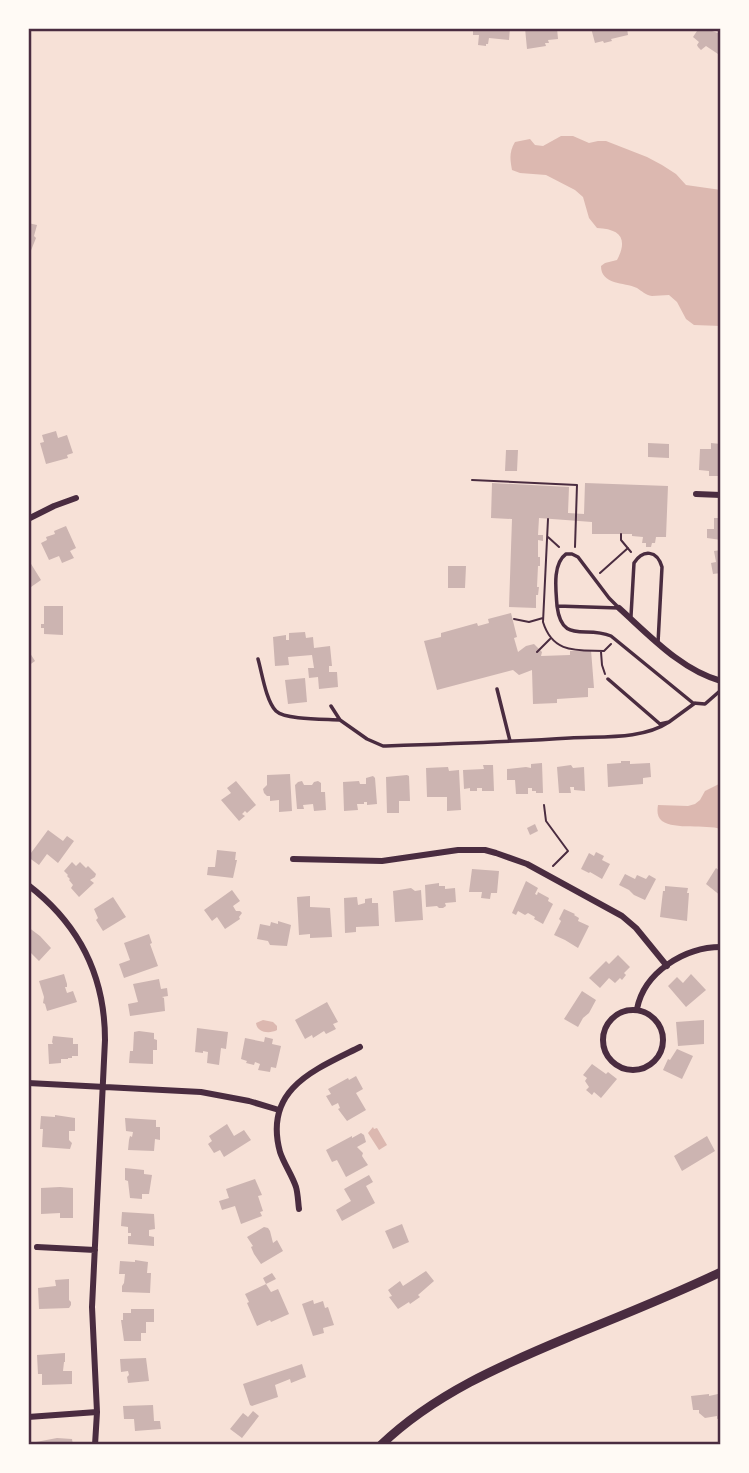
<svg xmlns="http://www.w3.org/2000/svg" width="749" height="1473" font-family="'Space Grotesk',sans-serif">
<rect width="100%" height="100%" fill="#f7e1d7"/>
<path fill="#dcb8b0" d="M561,136H573L589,143L598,141H606L647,157L662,165L676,174L686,185L721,190V326L694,325L686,319L677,302L669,295C663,295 657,296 652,296C645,295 642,291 637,288C624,282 601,285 601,266L605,263L617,260C628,239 621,229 597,228L589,218L583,197L575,190L546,175L520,173L512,170C510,159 509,152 515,142L530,139L535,145L543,146Z
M721,783V829C705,824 675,830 662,821C657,817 657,811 658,805L688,806L695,804L700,800L705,791Z
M263,1020L273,1022L277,1026V1030C270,1034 257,1033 256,1023Z
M373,1127L374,1129L377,1128L387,1145L379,1150L368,1133Z"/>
<path fill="#ccb4b1" d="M473,28H510L509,40L489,38L488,44H486V46L478,45L479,35H473Z
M525,28H557L558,39L548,40L549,43H545L546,46L527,49Z
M591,28H627L628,35L611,39L612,41L604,43L603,41L595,43Z
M699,28H714L712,31L721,34V56L706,46L701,50L698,47L697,45L699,42L693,37Z
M28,223L37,225L34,236L36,238L30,253L28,252Z
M56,431L58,438L67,435L73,453L67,455L68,458L46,464L40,443L44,442L42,435Z
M648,443L669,444V458L648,457Z
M711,443L721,444L720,476H709V471L699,470L700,449H711Z
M506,450H518L517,471H505Z
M492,483L569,487L568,513L584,514L585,483L668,486L666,537H656L655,543H652L651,547H646V543H642L643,537L632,536V534H592V522L539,518L538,535H543V541L538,540V557H540V566H538L537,587H539L538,595H536V608L509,607L512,519L491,518Z
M714,518H721V540L707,538V529H714Z
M66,526L76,548L70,551L74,558L62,563L59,556L49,560L41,543L47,540L46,537L55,534L54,531Z
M721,550V573L713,574L711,563L716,562L714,551Z
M28,559L41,580L31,587H28Z
M448,566H466L465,588H448Z
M44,606H63V635L44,634V628H41V624H44Z
M511,613L517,637L514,638L518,652L526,646L534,644L542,652L541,656L570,655V651L591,650L594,688H588V697L557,699V703L533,704L532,670L519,675L513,670L437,690L424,641L441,637V633L477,623L478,626L489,623L488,619Z
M305,632L306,638L313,637L314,648L330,646L332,666H329V672H337L338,687L319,689L318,677L309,678L308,668H314L312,655L288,657L289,665L275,666L273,637L286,635V640H289V633Z
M28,650L35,661L28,666Z
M305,678L307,702L288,704L285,680Z
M621,761H630V764L650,763L651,777L643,778V784L608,787L607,764L621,763Z
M542,763L543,793H536V791H532V788H528V794H516L515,780H507V769L526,767L531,768V764Z
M483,765H493L494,791H482V788H477V791H470V788L464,789L463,770L484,769Z
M571,765L573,768L584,767L585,791L574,790V787H570L571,793H559L557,767Z
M448,767L449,771L459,770L461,810L447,811V797H427L426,768Z
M290,774L292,811L279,812V800L270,801V796H267L264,793L263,789L267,785V775Z
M407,775L409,776L410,801H399V813H387L386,777Z
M373,776L375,778L377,804L367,805V802H364V804H357L358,810L344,811L343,782L359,781L360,784H366V778Z
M236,781L256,805L247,813L245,811L242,814L245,816L239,821L221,800L231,793L227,788Z
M302,781L304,785H312L314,782L318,781L321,783V792H325L326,810L314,811L313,804L303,805L304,809H297L295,785L298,782Z
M535,824L538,831L530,835L527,828Z
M48,830L63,841L67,836L74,841L58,863L47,854L39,865L28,857Z
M217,850L236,852L235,860H237L233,878L207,875L208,867H215Z
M596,852L604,856L602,860L610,864L602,879L590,872L589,873L581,869L589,853L594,856Z
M72,862L76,866L80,862L86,868L88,866L96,874L95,877L90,880L94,883L79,897L71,888L73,885L69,880L70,879L67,876L68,875L64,871Z
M716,868L721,872V896L706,884Z
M472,869L499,871L497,893H491L490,899L481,898L482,892H469Z
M625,874L635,879L637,875L646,879L649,875L656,879L645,900L634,895L629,890L619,885Z
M526,881L538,888L535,894L537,895L538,892L549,898L548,901L553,904L543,924L534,919L535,917L528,913L525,915L518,911L516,915L512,913Z
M439,883V886H445V889L455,888L456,902L445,903L446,906L443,908H439L437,906L426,907L425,885Z
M665,886L688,888L687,893H689L687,921L660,917L663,891H665Z
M411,888L415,891L421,890L423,920L395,922L393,891Z
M232,890L240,901L233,906L236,911H240L242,913L239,917L240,919L225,929L217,917L212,921L204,910Z
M310,896V907L330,908L332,937L310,938V934L299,935L297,897Z
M113,897L126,917L103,931L96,920L98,918L94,909Z
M357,897L358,905L365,903V899L372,898V903H378L379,926L356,927V932L345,933L344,898Z
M564,909L575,914L574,915L579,918L578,921L589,926L578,948L565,940L554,935L561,921L559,919Z
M278,921L291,925L287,946L270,945L268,941L257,939L260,924L270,926L271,922L278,924Z
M28,927L40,936L51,948L39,961L28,950Z
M149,934L152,943L150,944L158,966L124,978L119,964L130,960L124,943Z
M618,955L630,967L624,973L626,975L622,980L620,978L615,983L609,978L600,988L589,978L606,961L609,964Z
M64,974L67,984V987H65L67,993L73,991L77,1002L47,1011L45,1004L43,1003L44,997L39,981Z
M691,974L706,990L686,1007L668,986L677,977L683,983Z
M159,979L161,989L167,988L168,996L162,997L164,998L165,1011L130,1016L128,1004L138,1002L133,984Z
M582,991L596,1000L589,1013L583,1018L578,1027L564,1019Z
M327,1002L338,1022L333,1024L336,1029L326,1034L324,1031L313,1038L312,1035L305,1039L295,1020Z
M704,1020V1044L678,1046L676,1022Z
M197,1028L228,1032L226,1049L221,1048L219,1065L207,1063L208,1052L203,1051V1053L195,1052Z
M139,1031L154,1033V1039L157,1040V1050H153V1064L129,1063L130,1051H133L134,1032Z
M53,1036L73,1038V1044H78V1056H72V1058H68V1059H61V1063L49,1064L48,1044H53L52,1042Z
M265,1037L273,1039L272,1044L281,1046L276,1068L271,1067L270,1072L258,1070L260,1064L255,1062L254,1065L246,1063L247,1061L241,1059L245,1038L264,1042Z
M677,1049L693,1056L682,1079L663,1070L668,1059L670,1060Z
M592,1064L606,1074L608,1072L617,1079L601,1098L594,1092L592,1095L586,1090L589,1087L585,1081L587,1078L583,1075Z
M356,1076L363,1089L356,1093L366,1110L347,1121L338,1109L340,1108L338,1103L332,1106L326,1096L331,1094L328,1089L348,1078L349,1080Z
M55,1115L75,1118V1131H69V1140L72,1143L70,1149L42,1147L43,1129H40L41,1116L55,1117Z
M125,1118L156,1120V1127H160V1140L155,1139L154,1151L128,1150L129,1140L130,1136L132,1137L133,1132L126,1131Z
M227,1124L234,1136L244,1130L251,1140L224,1157L220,1150L214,1153L208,1144L212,1141L209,1136Z
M361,1133L364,1135L366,1142L357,1147L363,1153L362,1156L368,1165L346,1177L337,1160L332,1162L326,1150L352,1136V1138Z
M707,1136L715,1151L682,1171L674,1156Z
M125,1168L144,1170V1174L152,1175L149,1194H142V1199L130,1198L128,1181L125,1180Z
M369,1175L373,1182L366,1186L375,1203L342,1221L336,1210L351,1201L344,1189Z
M255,1179L262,1195L258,1196L263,1211L260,1212L262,1216L241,1224L235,1206L222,1210L219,1201L229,1198L226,1189Z
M60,1187L73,1188V1218H60V1213L41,1214V1188Z
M122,1212L154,1214L155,1229L149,1230V1236L154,1237V1246L128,1244V1236H131V1233H128V1227L121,1226Z
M402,1224L409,1242L393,1249L385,1231Z
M264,1227L268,1228L270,1231L273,1243L277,1240L283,1251L261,1264L254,1254L251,1247L253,1246L247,1237Z
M135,1260L148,1262L147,1273H151L150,1293L122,1292V1286L124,1283L125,1274H119L120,1261L135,1262Z
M426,1271L434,1281L418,1295L420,1297L410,1304L409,1302L398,1309L389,1297L392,1296L388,1290L400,1281L403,1286Z
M272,1273L276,1279L266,1284L263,1278Z
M69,1279V1300L71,1302V1305L69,1308L39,1309L38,1288L56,1286L55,1280Z
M266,1284L271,1292L278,1289L289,1314L271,1322L270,1320L257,1326L247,1303L249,1302L245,1294Z
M313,1300L314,1304L323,1301L325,1308L328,1307L334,1325L323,1328L324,1333L313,1336L302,1304Z
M131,1309H154V1322H146V1333H141V1341H124L121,1320H123V1313H131Z
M65,1353V1362H64L63,1371H72V1384L42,1385V1374H38L37,1355Z
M146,1358L149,1381L128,1383L127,1377L129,1375L128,1371L121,1372L120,1359Z
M302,1364L306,1377L291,1383L290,1379L275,1385L278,1397L252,1406L250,1405L243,1384Z
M718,1392H721V1418L717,1419V1416L705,1418L699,1413V1410H693L691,1396L709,1394V1396L718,1394Z
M153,1405L154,1421H160L161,1429L135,1431L134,1419H124L123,1406Z
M253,1411L259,1416L242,1438L230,1429L243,1413L248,1417Z
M57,1438L72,1439L73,1445H36V1442Z"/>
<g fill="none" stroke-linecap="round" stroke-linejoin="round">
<path stroke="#4a2c40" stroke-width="2" d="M472,480L577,485L575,547
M548,519L543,622C553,654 577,650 604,651L611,644
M621,534V540L631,552
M548,537L559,547
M600,573L628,548
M514,619L529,622L543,618
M537,652L550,639
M601,652L602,665L605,674
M544,805L546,821L568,851L553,866"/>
<path stroke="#4a2c40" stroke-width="3.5" d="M566,554H572L578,557L609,598L619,608L557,606C556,591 552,564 566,554Z
M557,606C562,645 585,625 611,636L693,703L705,704L721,690
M631,616L634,563C643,549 657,550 662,567L658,643
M258,659C262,673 266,701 276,711C285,720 326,719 340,720
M608,679L660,724L669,722L695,703
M497,689L510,741
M331,706L340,720L367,739L383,746C445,744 508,742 570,738C601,736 642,740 669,722"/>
<path stroke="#4a2c40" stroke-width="6" d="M696,494L721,495
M28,519L54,506L76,498
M619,608C649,635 681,670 721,681
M293,859L382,861L458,850H485L496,853L527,864L622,916L636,928L667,966
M28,885C79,924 105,976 105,1040L92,1307L97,1412L95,1445
M637,1009C644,972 685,947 721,947
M603 1040a30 30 0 1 1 60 0a30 30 0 1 1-60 0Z
M28,1083L201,1092L249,1101L279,1110
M299,1209C298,1202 298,1194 296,1187C292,1175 284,1164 280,1152C263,1089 314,1070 360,1047
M37,1247L95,1250
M28,1417L97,1412"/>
<path stroke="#4a2c40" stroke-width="9" d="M381,1445C434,1394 502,1365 569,1337C620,1316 671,1296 721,1272"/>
</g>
<rect width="749" height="1473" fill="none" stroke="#fffaf5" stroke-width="60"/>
<rect x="30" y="30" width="689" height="1413" fill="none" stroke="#4a2c40" stroke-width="2.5"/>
</svg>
